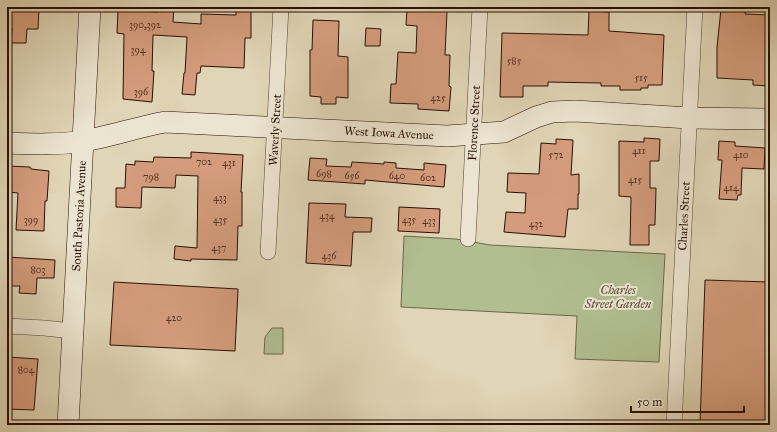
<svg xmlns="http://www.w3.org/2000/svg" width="777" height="432" font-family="'IM FELL Great Primer',serif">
<rect width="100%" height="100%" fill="#e0d5b6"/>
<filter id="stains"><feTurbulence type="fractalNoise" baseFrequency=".005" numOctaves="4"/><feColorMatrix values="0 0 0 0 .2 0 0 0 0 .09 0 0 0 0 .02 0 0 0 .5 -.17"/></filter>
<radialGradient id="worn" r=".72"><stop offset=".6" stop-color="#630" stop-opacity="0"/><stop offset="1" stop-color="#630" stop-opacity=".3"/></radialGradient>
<path fill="#b0be90" stroke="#6c664a" d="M404,236L456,239L490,245L665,254L659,362L575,359L577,316L401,307Z
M272,328H283V354H264L265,337Z"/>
<path fill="#d49c7c" stroke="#290e03" d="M7,7H39L38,29H27L26,43H11L12,28H7Z
M158,7H174L173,22L201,24V14L236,15V7H251V38H245L244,68L201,66L200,73H197L195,95L182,94L184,73H185L187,37L153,35L152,71H154L152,102L123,99L124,34L117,33L118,10L158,12Z
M407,9L447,11L445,55H450L449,86L451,87L449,111L418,109V104L390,103L391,84H396L398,52L416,53L417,26L406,25Z
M721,9L746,10L745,14L770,15V86L753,85V80L717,78V47Z
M589,11L609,12V31L664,35L662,85H648V88H641V90H620V86H601V83L548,82V86H523V97H500L502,33L588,35Z
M313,20L339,21L338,56L348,57V98L336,97V104H321V97L310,96V50H312Z
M366,28L381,29L380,46H365Z
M644,138L660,139L659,161H650V188H656L655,225H649V245H630L631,197L619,196V141L644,142Z
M556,139L573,140L571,175L579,174V194H578V209H568L565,237L504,232L506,212L525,213L526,193L507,192L508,173L539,174L541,143L556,144Z
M719,141L735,142V146L765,148L764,169L742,168L741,195H738L737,200L719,199L722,160H718Z
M191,152L243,155L241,192H242V226H238L237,260L191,259V261L174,259L175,246L197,248L198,176L176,175L175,188L142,187L141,208L116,207V188H125L126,164L135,165V161L153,162L154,157L191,158Z
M310,158L327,159L326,166L351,167L352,162L384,164V162L396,163V168L424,170V163L446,165L444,187L365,180V184L308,180Z
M7,166L30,167L31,169L49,171L47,201H45L44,231L16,230L18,193L7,192Z
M309,203L346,204L345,217L372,218L371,232H353L351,266L306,263Z
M399,207L440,209L439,233L398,231Z
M7,257L55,260L54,278H37L36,294L19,293L20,286H7Z
M705,280L770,282V425H700Z
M114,282L238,289L235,351L110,345Z
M7,357L38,359L34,410L7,409Z"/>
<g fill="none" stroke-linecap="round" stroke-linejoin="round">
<defs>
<path id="street" d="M468,239L480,7
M268,252L281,7
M7,326L44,328L73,331
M674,425L695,7"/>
<path id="secondary" d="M7,143C33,144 58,145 84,141C111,136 138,127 165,122L447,136L504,132L536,117L552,112L575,111L689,118L770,119
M68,425L90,7"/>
</defs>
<use href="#street" stroke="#574030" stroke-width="16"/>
<use href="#secondary" stroke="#290e03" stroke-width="22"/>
<use href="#street" stroke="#ebe4d0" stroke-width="15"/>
<use href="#secondary" stroke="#ebe4d0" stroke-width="21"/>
</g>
<g text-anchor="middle" stroke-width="4" stroke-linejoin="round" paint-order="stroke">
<g font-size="10" fill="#543221">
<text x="145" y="28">390,392</text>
<text x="138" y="53">394</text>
<text x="514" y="64">585</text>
<text x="641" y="81">515</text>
<text x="141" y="95">396</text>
<text x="438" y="101">425</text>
<text x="639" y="154">411</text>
<text x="556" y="158">572</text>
<text x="741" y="158">410</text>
<text x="204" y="165">702</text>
<text x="229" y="166">431</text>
<text x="324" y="177">698</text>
<text x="352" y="179">656</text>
<text x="397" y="179">640</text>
<text x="151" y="180">798</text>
<text x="428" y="181">602</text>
<text x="635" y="183">415</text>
<text x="731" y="191">414</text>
<text x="220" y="201">433</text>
<text x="327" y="219">434</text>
<text x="31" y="223">399</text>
<text x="220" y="223">435</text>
<text x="409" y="223">435</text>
<text x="429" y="224">433</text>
<text x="536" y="227">432</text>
<text x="219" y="251">437</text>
<text x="329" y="259">436</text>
<text x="38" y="273">803</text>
<text x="174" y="321">420</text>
<text x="26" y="373">804</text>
</g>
<g font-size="12" fill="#290e03" stroke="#ebe4d0">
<text transform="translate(474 123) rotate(-87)" y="4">Florence Street</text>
<text transform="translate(275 130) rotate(-87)" y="4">Waverly Street</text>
<text transform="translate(389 133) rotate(3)" y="4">West Iowa Avenue</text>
<text transform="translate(79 216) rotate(-87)" y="4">South Pastoria Avenue</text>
<text transform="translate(684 216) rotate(-87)" y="4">Charles Street</text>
</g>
<g font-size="12" font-style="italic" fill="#584c34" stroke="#ebe4d0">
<text x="618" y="294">Charles<tspan x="618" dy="14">Street Garden</tspan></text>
</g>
</g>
<rect width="777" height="432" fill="none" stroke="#e0d5b6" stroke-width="24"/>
<rect x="8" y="8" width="761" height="416" fill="none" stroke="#290e03" stroke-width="2"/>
<rect x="12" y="12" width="753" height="408" fill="none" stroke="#290e03"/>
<path d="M631 406v6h113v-6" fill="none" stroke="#290e03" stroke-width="2"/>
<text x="637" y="406" font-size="12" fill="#290e03" stroke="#ebe4d0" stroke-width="3" paint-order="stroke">50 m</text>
<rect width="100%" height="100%" filter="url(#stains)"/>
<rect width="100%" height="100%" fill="url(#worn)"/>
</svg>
